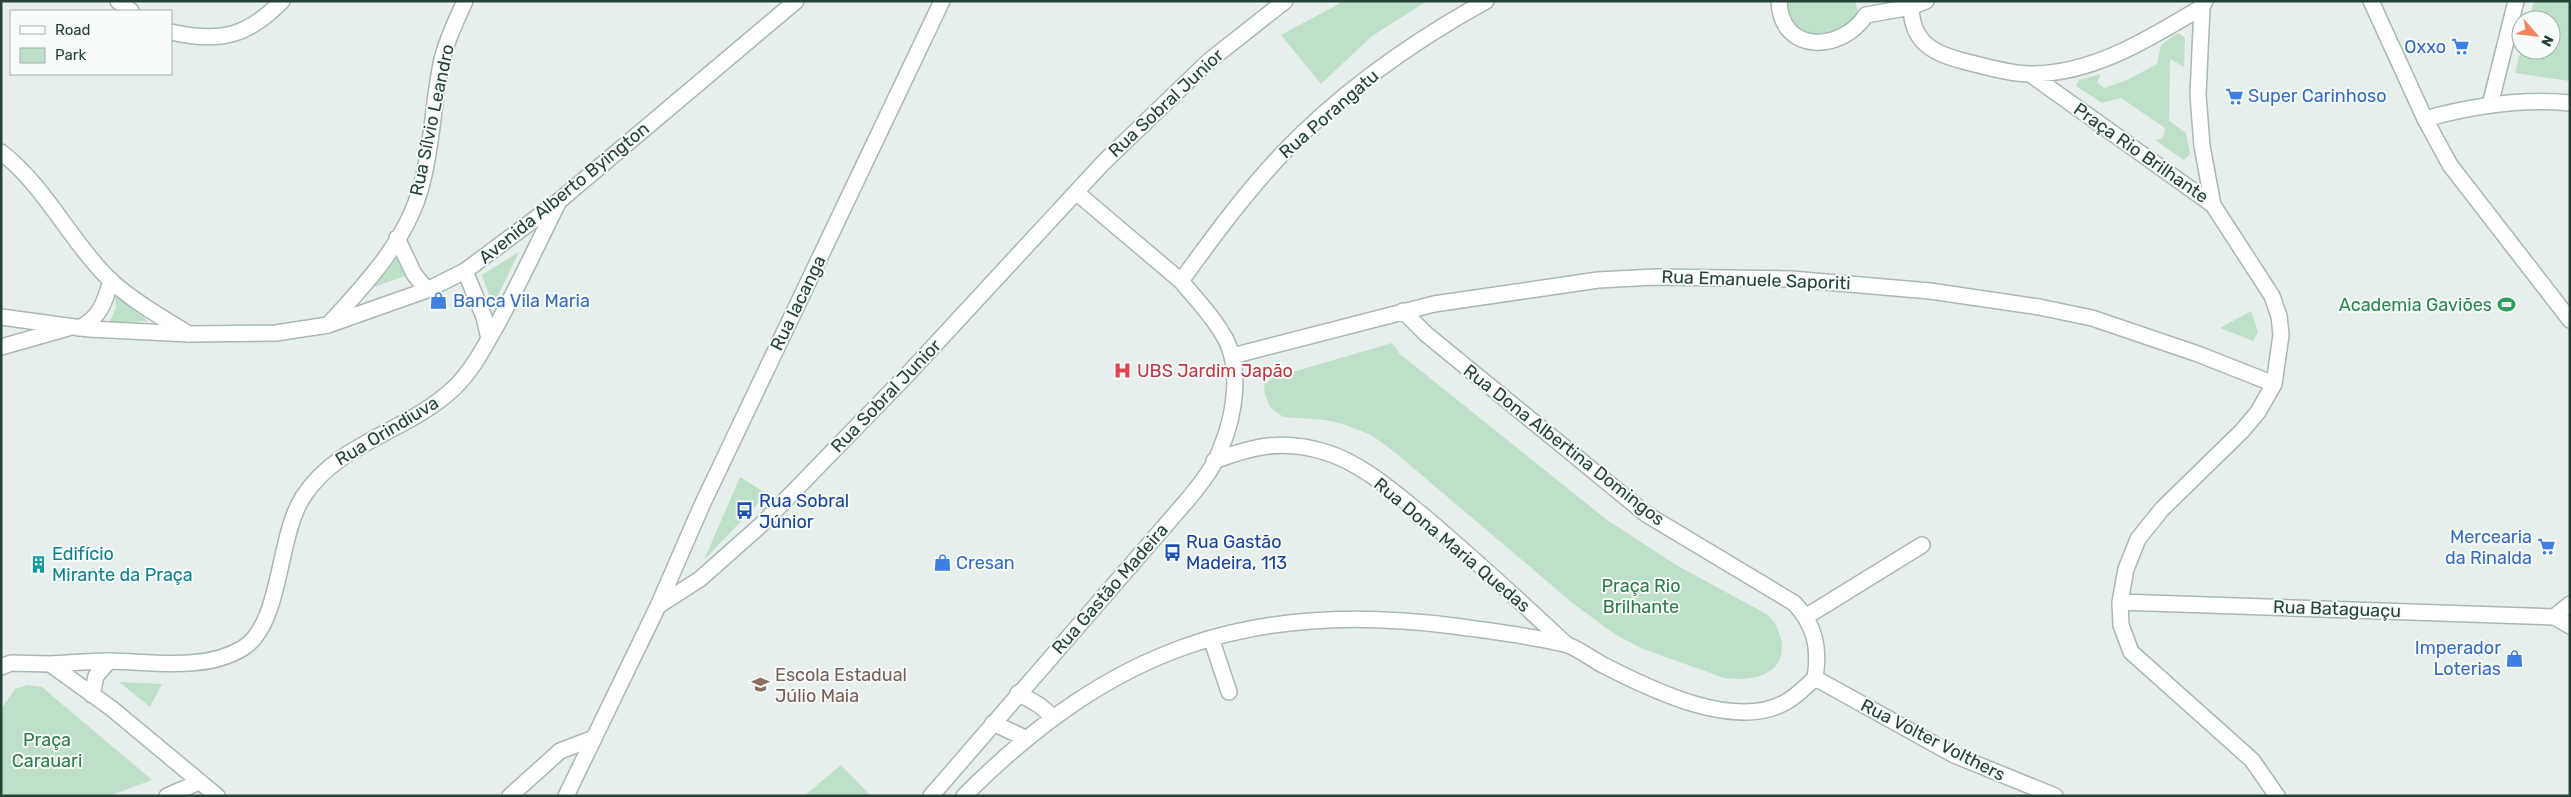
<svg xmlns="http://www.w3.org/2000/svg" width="2571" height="797" font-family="Rubik,sans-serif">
<rect width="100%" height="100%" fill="#e6efeb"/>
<path fill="#bfe0c8" d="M1344,1H1427L1372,36L1321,84L1281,35Z
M1786,1H1855L1858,12L1852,26C1820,37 1792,45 1786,1Z
M2534,1H2570V81L2515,73L2521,50H2551V20H2529Z
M2176,34H2180L2185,38L2184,67L2170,59L2169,121L2186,133L2190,154L2184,160L2155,140L2163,138L2165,128L2121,98L2102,103L2076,86L2079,80L2101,74L2097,82L2104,88L2127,80L2157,64L2161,45Z
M519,252L493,306L482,275Z
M400,254L408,275L374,287Z
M115,294L148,321L109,323L116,308Z
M2251,311L2258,332L2253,341L2220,328Z
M1392,343L1400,354L1607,520L1678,566L1768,615C1775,622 1779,630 1781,639C1788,675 1752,682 1724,678L1641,648L1616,635L1575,605L1392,450L1371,435L1343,424L1325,420L1283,417L1270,407L1265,395L1264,385L1272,378Z
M740,477L767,494L704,560Z
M119,682L162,684L150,707Z
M27,685L42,687L152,780L109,796H1V709L15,689Z
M841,765L871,796H804Z"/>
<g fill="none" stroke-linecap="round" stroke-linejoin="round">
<defs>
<path id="minor" d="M1779,1C1781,55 1842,52 1866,15
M2205,1L2202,7L2198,95L2202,146L2213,205
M1911,7C1912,42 1932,53 1963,61C1984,66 2009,74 2031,74C2094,74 2150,38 2202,7
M1866,15L1911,7L1926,1
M2030,74L2213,205L2272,296L2279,316L2281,335L2274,384L2258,412L2242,431L2162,509L2138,539L2126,569L2120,602L2121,625L2131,652L2252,760L2277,796
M2490,105L2516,1
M1,152C46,187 70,241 110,280C133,301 163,318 189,334
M1077,193L1181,281
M397,238L414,274L427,290
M465,271L484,317L489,339
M328,325C366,284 409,238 422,183C432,145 433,107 440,69C444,46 455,23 465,1
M79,328C100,318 105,302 111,280
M1,347L68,328
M1232,356L1434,304L1598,280L1655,277L1791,279L1930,291L2039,307L2092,318L2198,354L2274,384
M1214,461C1253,446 1283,439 1325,452C1362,463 1396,494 1426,518C1474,559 1521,602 1567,645
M2120,602L2554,617L2570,626
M1807,616L1922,545
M2554,617L2570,604
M1211,638L1229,692
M50,664C70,663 91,661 111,661C154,662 206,671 243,648C282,624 277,537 303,497C338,442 408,432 454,388C473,370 486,344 499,321C520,282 539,241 559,201
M1,667L11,663L50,664L111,708L217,796
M1815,678L1954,755L2055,796
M1018,693L1039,705L1053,717
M92,695L96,676L109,661
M993,723L1025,738
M167,796L199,782
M510,796L560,751L594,738
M964,796C1111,649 1247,600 1454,626C1490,631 1528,635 1564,644C1578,647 1592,660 1605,666C1652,690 1735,731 1786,702C1797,696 1806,686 1815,678C1820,648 1815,625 1794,603L1646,514L1426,334L1403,311"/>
<path id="tertiary" d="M2425,119L2450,165L2570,320
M1,317L89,329L189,334L276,333L328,325L427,290L465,271L559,201L796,1
M658,606L700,579L762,524L907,375L1104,162L1209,61L1285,1
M566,796L658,606L702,505L942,1
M931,796L1190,497C1202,482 1214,467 1221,448C1235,414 1243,365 1222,333C1211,314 1195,298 1181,281C1213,237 1245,193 1283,153C1340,93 1414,41 1486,1"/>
<path id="secondary" d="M118,1L131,11
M2371,1L2425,119C2472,106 2521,98 2570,103
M171,32C219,43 247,37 282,1"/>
</defs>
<use href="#minor" stroke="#a8b8b2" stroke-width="18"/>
<use href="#tertiary" stroke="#a8b8b2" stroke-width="18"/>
<use href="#secondary" stroke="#a4bbb3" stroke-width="18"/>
<use href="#minor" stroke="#fff" stroke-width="15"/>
<use href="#tertiary" stroke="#fff" stroke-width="15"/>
<use href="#secondary" stroke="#fff" stroke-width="15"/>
</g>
<defs>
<symbol id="supermarket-bare" viewBox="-9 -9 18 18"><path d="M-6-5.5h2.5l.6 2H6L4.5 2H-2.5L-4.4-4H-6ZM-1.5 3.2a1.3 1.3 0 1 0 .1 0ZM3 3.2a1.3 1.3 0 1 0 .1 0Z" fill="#3f7fe0" stroke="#f7fbf9" stroke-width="2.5" paint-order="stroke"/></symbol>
<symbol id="shop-bare" viewBox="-9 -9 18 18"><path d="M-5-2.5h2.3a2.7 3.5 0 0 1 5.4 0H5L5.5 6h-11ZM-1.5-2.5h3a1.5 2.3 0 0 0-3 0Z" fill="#3f7fe0" stroke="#f7fbf9" stroke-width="2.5" paint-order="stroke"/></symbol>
<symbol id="stadium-bare" viewBox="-9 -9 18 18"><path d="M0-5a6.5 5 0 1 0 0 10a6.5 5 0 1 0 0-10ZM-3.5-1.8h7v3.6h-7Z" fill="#2e9e5b" stroke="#f7fbf9" stroke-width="2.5" paint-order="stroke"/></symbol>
<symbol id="hospital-bare" viewBox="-9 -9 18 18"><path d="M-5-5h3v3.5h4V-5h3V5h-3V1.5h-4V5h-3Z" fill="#e0444e" stroke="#f7fbf9" stroke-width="2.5" paint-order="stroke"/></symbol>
<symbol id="bus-bare" viewBox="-9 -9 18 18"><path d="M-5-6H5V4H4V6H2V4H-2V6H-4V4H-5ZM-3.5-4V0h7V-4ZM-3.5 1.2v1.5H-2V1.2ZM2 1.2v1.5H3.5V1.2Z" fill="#1a4fb4" stroke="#f7fbf9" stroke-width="2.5" paint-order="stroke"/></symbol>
<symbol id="building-bare" viewBox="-9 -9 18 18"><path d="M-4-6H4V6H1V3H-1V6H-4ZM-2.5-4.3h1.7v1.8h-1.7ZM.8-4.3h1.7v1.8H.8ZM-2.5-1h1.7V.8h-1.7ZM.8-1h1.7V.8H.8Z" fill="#0f9aa8" stroke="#f7fbf9" stroke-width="2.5" paint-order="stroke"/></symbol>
<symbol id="school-bare" viewBox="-9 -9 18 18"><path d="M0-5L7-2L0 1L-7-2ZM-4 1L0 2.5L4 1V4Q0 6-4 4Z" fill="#8d6e63" stroke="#f7fbf9" stroke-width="2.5" paint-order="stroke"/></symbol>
</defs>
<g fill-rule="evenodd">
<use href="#supermarket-bare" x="2448" y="34" width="25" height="25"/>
<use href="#supermarket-bare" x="2222" y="84" width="25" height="25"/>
<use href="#shop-bare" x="426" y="288" width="25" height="25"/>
<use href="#stadium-bare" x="2494" y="292" width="25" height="25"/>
<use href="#hospital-bare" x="1110" y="358" width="25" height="25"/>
<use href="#bus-bare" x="732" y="498" width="25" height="25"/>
<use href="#supermarket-bare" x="2534" y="534" width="25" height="25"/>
<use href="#bus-bare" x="1160" y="540" width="25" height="25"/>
<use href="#shop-bare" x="930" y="550" width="25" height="25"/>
<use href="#building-bare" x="26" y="552" width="25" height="25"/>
<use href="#shop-bare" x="2502" y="646" width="25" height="25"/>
<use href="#school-bare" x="748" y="672" width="25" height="25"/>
</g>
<g text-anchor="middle" stroke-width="4" stroke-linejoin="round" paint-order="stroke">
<g font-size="18" fill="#366cbe" stroke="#f7fbf9" text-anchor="end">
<text x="2446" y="53">Oxxo</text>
<text x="2248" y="102" text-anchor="start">Super Carinhoso</text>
<text x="453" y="307" text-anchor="start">Banca Vila Maria</text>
<text x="2532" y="543">Mercearia<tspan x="2532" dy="21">da Rinalda</tspan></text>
<text x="956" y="569" text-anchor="start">Cresan</text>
<text x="2501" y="654">Imperador<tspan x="2501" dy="21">Loterias</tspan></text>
</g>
<g font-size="18" fill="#24423a" stroke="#f7fbf9">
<text transform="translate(1166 103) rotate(-43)" y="6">Rua Sobral Junior</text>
<text transform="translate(1329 114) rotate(-41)" y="6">Rua Porangatu</text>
<text transform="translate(432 120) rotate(-78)" y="6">Rua Sílvio Leandro</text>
<text transform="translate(2141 153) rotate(35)" y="6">Praça Rio Brilhante</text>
<text transform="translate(564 193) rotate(-39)" y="6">Avenida Alberto Byington</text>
<text transform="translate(1756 280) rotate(2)" y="6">Rua Emanuele Saporiti</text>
<text transform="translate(798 303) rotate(-64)" y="6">Rua Iacanga</text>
<text transform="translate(886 396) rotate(-46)" y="6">Rua Sobral Junior</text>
<text transform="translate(387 431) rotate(-31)" y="6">Rua Orindiuva</text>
<text transform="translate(1564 445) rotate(38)" y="6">Rua Dona Albertina Domingos</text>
<text transform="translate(1452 545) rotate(40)" y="6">Rua Dona Maria Quedas</text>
<text transform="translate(1110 589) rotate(-49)" y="6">Rua Gastão Madeira</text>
<text transform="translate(2337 609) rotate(2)" y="6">Rua Bataguaçu</text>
<text transform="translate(1933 740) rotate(27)" y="6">Rua Volter Volthers</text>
</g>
<g font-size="18" fill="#27864d" stroke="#f7fbf9" text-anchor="end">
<text x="2492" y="311">Academia Gaviões</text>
</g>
<g font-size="18" fill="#be3a42" stroke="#f7fbf9" text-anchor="start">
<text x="1137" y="377">UBS Jardim Japão</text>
</g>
<g font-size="18" fill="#164399" stroke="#f7fbf9" text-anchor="start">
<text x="759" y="507">Rua Sobral<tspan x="759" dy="21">Júnior</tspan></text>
<text x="1186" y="548">Rua Gastão<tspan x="1186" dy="21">Madeira, 113</tspan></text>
</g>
<g font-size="18" fill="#0d838f" stroke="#f7fbf9" text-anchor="start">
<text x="52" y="560">Edifício<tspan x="52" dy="21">Mirante da Praça</tspan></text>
</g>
<g font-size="18" fill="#2d7a4b" stroke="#f7fbf9">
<text x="1641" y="592">Praça Rio<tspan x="1641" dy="21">Brilhante</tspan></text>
<text x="47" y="746">Praça<tspan x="47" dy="21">Carauari</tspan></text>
</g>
<g font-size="18" fill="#785e54" stroke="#f7fbf9" text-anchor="start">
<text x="775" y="681">Escola Estadual<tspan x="775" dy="21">Júlio Maia</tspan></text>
</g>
</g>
<rect width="2571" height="797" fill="none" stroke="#24423a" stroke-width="5"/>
<rect x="10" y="10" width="162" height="65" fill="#f7fbf9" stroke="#a3b1ad"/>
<rect x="20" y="26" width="25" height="8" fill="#ffffff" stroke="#a3b1ad"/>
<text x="55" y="35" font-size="15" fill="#24423a">Road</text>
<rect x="20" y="48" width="25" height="15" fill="#bfe0c8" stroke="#a3b1ad"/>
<text x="55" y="60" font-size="15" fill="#24423a">Park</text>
<g transform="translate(2536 35) rotate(118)"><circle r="24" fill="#f7fbf9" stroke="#a3b1ad"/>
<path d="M0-4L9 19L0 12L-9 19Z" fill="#f4845f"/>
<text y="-8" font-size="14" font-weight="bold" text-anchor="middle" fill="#24423a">N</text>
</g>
</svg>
